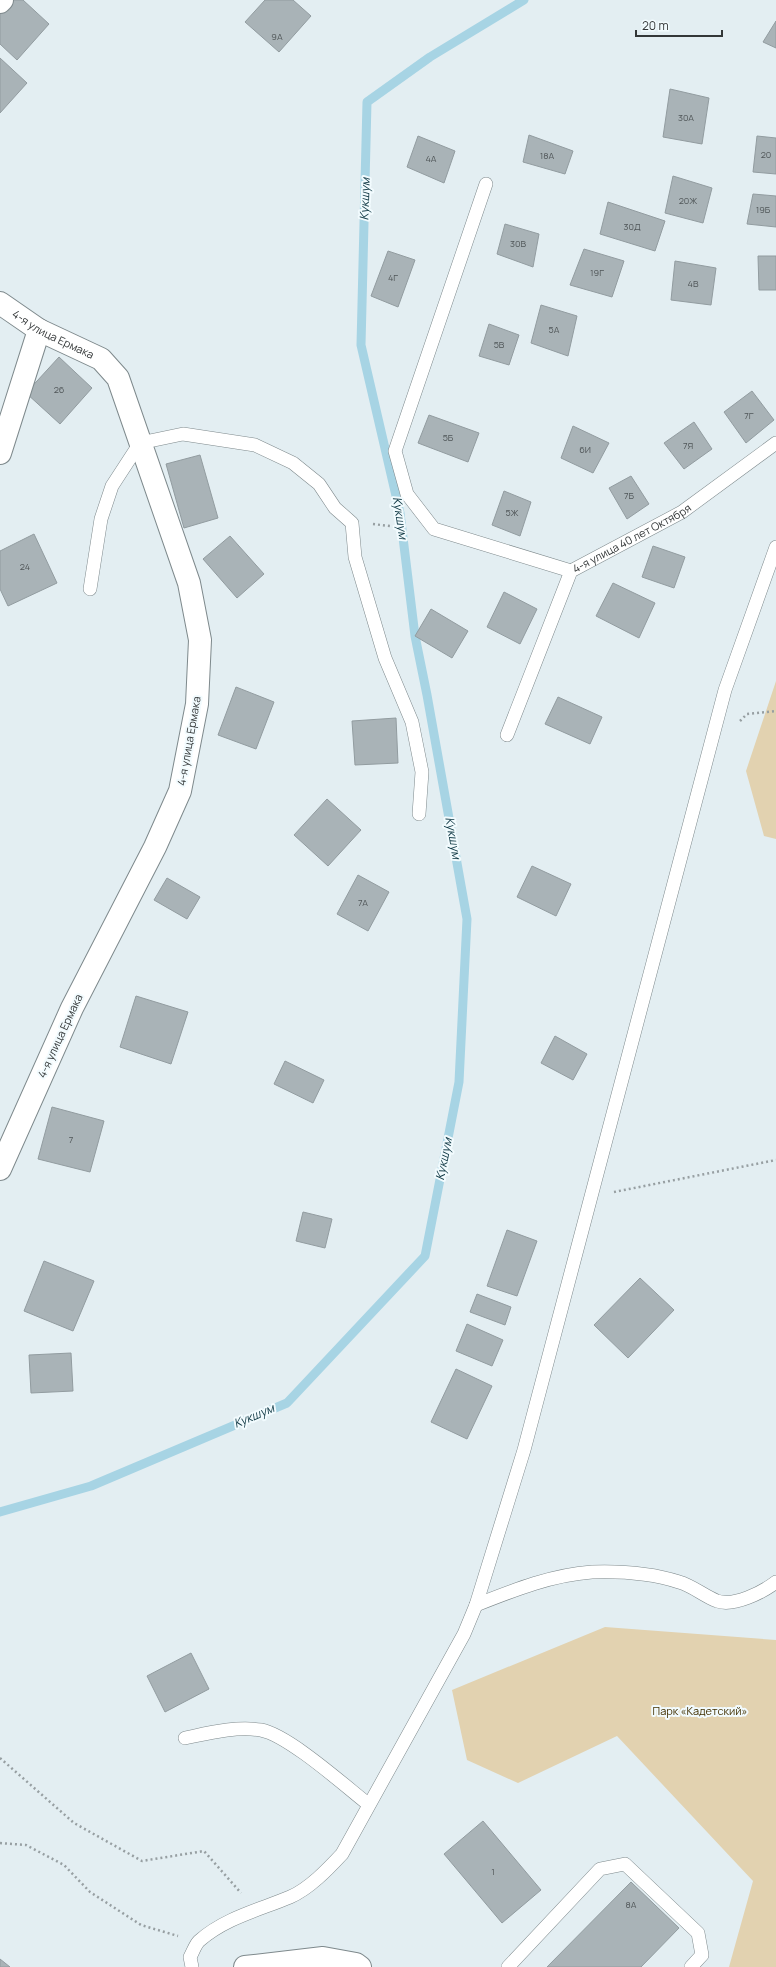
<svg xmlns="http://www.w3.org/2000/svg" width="776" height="1967" font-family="Manrope,sans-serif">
<rect width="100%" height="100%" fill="#e3eef2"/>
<path fill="#e2d2b0" d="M776,681V839L764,836L746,771Z
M605,1627L776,1640V1967H729L753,1881L617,1736L518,1783L467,1760L452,1690Z"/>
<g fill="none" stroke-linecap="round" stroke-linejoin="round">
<path stroke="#a7d4e4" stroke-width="9" d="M0,1512L91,1486L287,1403L425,1256L459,1082L467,919L427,695L415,636L400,513L361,345L367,102L430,57L524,0"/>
</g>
<path fill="#a9b3b7" stroke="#929ca0" d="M10,0H23L49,24L17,60L0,44V11Z
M265,0H293L311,16L279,52L245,22Z
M776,21V48L763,42Z
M0,58L27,83L0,113Z
M670,89L709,98L702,144L663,137Z
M529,135L573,151L565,174L523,162Z
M418,136L455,151L444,183L407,167Z
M757,136L776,138V174L753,172Z
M673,176L712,188L703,223L665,213Z
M753,194L776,196V227L747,224Z
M608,202L665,221L655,251L600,234Z
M505,224L539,234L533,267L497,254Z
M584,249L624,261L612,297L570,285Z
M388,251L415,260L398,307L371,296Z
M758,256H776V290H759Z
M675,261L716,268L711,305L671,300Z
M541,305L577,316L568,356L531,343Z
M489,324L519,335L509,365L479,356Z
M59,357L92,388L60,424L26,393Z
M752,391L774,420L746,443L724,412Z
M429,415L479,433L468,462L418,443Z
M694,422L712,449L684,469L664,443Z
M573,426L609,443L593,473L561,458Z
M200,455L218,518L184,528L166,464Z
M631,476L649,504L627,519L609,488Z
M504,491L531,502L520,536L492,525Z
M34,534L57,583L8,606L0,589V551Z
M230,536L264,574L237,598L203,559Z
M653,546L685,557L674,588L642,577Z
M613,583L655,603L639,638L596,616Z
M504,592L537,609L520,644L487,627Z
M431,609L468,631L452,658L415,636Z
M236,687L274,702L256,749L218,735Z
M558,697L602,717L590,744L545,724Z
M396,718L398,763L355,765L352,721Z
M327,799L361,830L328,866L294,835Z
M532,866L571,884L556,916L517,897Z
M358,875L389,892L368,931L337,914Z
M167,878L200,897L187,919L154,900Z
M136,996L188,1012L171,1064L120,1047Z
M555,1036L587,1054L573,1080L541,1063Z
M285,1061L324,1080L313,1103L274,1084Z
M52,1107L104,1121L90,1172L38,1159Z
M303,1212L332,1219L325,1248L296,1241Z
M507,1230L537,1241L517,1296L487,1286Z
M44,1261L94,1281L73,1331L24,1311Z
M640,1278L674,1310L628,1358L594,1325Z
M477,1294L511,1307L505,1325L470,1312Z
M467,1324L503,1340L492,1366L456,1351Z
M71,1353L73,1391L31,1393L29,1355Z
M456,1369L492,1386L467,1439L431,1422Z
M191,1653L209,1689L165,1712L147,1676Z
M483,1821L541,1890L502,1923L444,1854Z
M631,1882L679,1928L641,1967H547Z
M0,1959L10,1967H0Z"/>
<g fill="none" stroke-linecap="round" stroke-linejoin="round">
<defs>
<g id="service">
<path d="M486,184L395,451L407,494L434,529L571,571"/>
<path d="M90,589L101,519L112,486L140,443L183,434L255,445L293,463L319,484L335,508L352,523L355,557L385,658L412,722L422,772L419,814"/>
<path id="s1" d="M507,735L571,571L682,512L776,443"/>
<path d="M476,1605C514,1590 551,1575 592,1572C622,1571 651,1573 679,1582C693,1586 704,1596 717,1601C734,1607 763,1592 776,1582"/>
<path d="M185,1738C209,1733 236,1726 261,1730C288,1735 344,1785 368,1804"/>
<path d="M192,1967L190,1957C193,1952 195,1945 199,1941C225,1918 259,1910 290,1897C309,1889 328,1869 342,1854L464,1634L476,1605L524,1450L725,690L776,547"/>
<path d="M508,1967L600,1869L625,1864L698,1933L702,1955L691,1967"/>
</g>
<g id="minor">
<path d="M0,2L2,0"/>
<path id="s2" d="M0,303L39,330L101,359L118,378L189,583L200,640L197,704L180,791L155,847L72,1008L0,1169"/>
<path d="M0,453L39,330"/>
<path d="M245,1967L323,1958L356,1964L360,1967"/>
</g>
</defs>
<use href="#service" stroke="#7e898c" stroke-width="14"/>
<use href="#minor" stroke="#7e898c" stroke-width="24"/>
<path stroke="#979fa2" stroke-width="2.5" stroke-dasharray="2 3" stroke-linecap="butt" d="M373,524L405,528
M740,721L747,714L776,711
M614,1192L776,1160
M0,1758L74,1823L142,1861L204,1851L241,1893
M0,1843L26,1845L64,1865L90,1892L141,1925L178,1936"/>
<use href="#service" stroke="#fff" stroke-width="13"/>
<use href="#minor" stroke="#fff" stroke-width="22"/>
</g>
<g text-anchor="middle" stroke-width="4" stroke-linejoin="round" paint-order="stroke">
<g font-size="9" fill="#505658">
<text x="277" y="40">9А</text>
<text x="686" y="121">30А</text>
<text x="766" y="158">20</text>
<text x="547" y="159">18А</text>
<text x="431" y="162">4А</text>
<text x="688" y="204">20Ж</text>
<text x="763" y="213">19Б</text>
<text x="632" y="230">30Д</text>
<text x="518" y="247">30В</text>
<text x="597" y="276">19Г</text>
<text x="393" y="281">4Г</text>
<text x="693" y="287">4В</text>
<text x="554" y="333">5А</text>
<text x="499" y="348">5В</text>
<text x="59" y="393">26</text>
<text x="749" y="419">7Г</text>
<text x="448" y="441">5Б</text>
<text x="688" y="449">7Я</text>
<text x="585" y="453">6И</text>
<text x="629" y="499">7Б</text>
<text x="512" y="516">5Ж</text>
<text x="25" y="570">24</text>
<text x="363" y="906">7А</text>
<text x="71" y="1143">7</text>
<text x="493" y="1875">1</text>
<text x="631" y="1908">8А</text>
</g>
<g font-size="11" fill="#333738" stroke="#f2fbfe">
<text dy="4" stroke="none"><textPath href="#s2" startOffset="62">4-я улица Ермака</textPath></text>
<text dy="4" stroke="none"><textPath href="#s1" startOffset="245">4-я улица 40 лет Октября</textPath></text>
<text transform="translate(189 741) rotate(-80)" y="4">4-я улица Ермака</text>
<text transform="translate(60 1036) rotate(-65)" y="4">4-я улица Ермака</text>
</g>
<g font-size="11" fill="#423001" stroke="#f2fbfe">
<text x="700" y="1715">Парк «Кадетский»</text>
</g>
<g font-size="12" font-style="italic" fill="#0e3743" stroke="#f2fbfe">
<text transform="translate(365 199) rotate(-88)" y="4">Кукшум</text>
<text transform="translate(400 518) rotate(81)" y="4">Кукшум</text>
<text transform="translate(453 838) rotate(80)" y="4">Кукшум</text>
<text transform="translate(444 1159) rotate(-79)" y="4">Кукшум</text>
<text transform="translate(254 1416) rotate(-23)" y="4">Кукшум</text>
</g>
</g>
<path d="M636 30v6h86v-6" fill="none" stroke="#333738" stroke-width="2"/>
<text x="642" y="30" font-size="12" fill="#333738" stroke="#f2fbfe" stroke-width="3" paint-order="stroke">20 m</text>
</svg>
